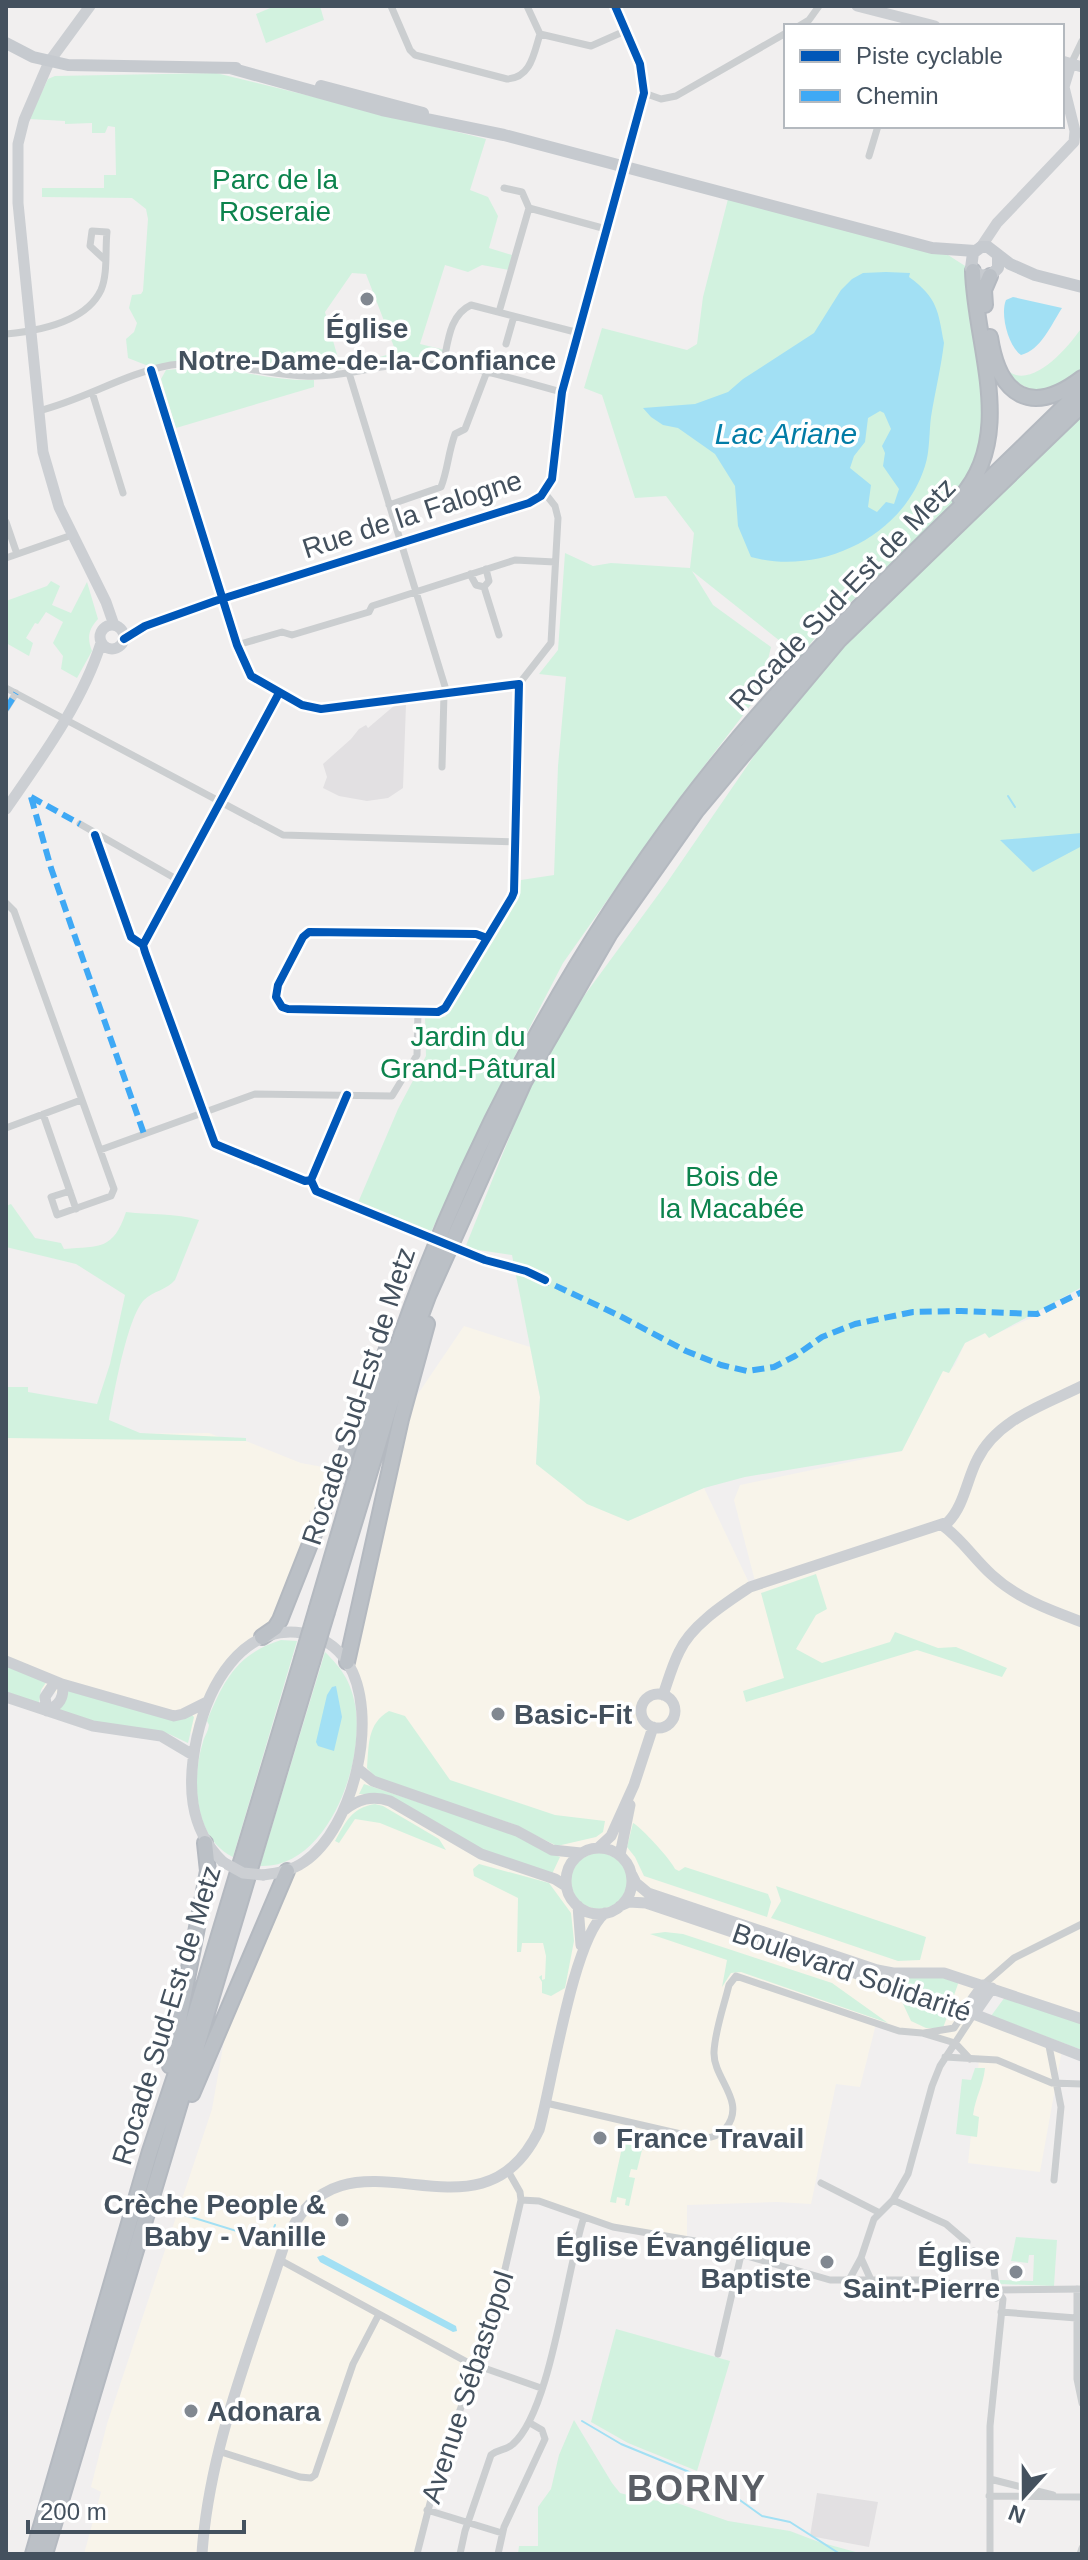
<svg xmlns="http://www.w3.org/2000/svg" width="1088" height="2560" font-family="Helvetica,sans-serif">
<rect width="100%" height="100%" fill="#f1efef"/>
<path fill="#f8f4ea" d="M1082,1295V2019L981,1985L969,2011L1062,2050L1040,2172L968,2163L979,2060L970,2059L958,2045L876,2024L860,2087L836,2084L811,2204L777,2202L687,2205V2239L630,2231L539,2201L521,2200L493,2321L492,2344L484,2347L452,2428L417,2554H84L101,2492L91,2487L107,2424L212,2109L231,2001L282,1872L300,1864L342,1811L362,1729L347,1662L401,1419L464,1326L530,1347L540,1397L536,1464L628,1521L704,1488L751,1587L756,1585L734,1500L740,1485L902,1451L943,1370L948,1373L955,1365L965,1343L986,1333L989,1337Z
M209,1433L230,1441H246L301,1463L339,1470L280,1620L233,1660L197,1735L6,1678V1435Z"/>
<path fill="#e2e0e2" d="M406,704L403,788L388,798L367,801L339,796L323,788L327,777L323,764L351,739L359,729L366,725L368,728L395,705Z
M817,2493L878,2502L869,2547L810,2536Z"/>
<path fill="#d2f2df" d="M275,6H320L324,20L266,43L256,14Z
M216,73L486,139L470,190L488,197L498,216L489,248L512,255L509,270L482,265L468,272L445,265L420,344L445,350L442,358H398L352,369L351,366L396,352L366,274L352,273L325,312L341,369H289L207,357L151,367L128,358L126,339L134,332L137,323L129,308L132,295L141,294L143,291L148,219L146,209L132,198L42,197V188H104V175H116L115,127L108,126L105,133H92V123L65,124V121L29,119L48,79L55,76Z
M728,199L948,255L973,271L991,411L968,489L818,634L800,657L692,571L713,605L771,647L760,693L675,804L563,963L506,1073L430,1234L357,1205L398,1109L426,1056L425,1017L439,1015L445,1017L510,912L517,898L521,880L554,875L558,766L566,677L539,674L558,650L565,553L593,566L611,563L690,568L694,533L666,496L635,498L602,395L584,388L602,328L687,350L697,344L703,297Z
M1082,327V368C1056,390 1029,402 1005,369C1009,371 1012,374 1016,375C1040,381 1071,344 1082,327Z
M205,367C242,371 277,381 314,380V387L176,428L161,379L166,370Z
M1082,414V1287L989,1338L985,1333L965,1343L949,1373L943,1371L902,1451L745,1477L704,1488L628,1521L587,1504L536,1464L540,1397L512,1255L465,1248L526,1096L573,1011L666,884L778,721L844,647Z
M51,581L60,586L52,605L71,613L87,582L98,619C88,630 87,638 92,651L77,678L61,669L63,656L53,643L63,622L46,612L38,624L35,623L26,638L33,643L29,656L6,643V601L47,586Z
M11,1204L35,1238L61,1243L64,1249C101,1246 113,1250 126,1212C150,1215 176,1213 199,1220L175,1280C167,1290 153,1291 144,1300C127,1318 114,1394 109,1420L140,1433L246,1438V1441L6,1438V1387H28V1392L97,1404L110,1364L125,1295L76,1264L6,1247V1206Z
M816,1574L827,1609L816,1615L796,1649L822,1663L890,1642L895,1632L938,1648L956,1647L1007,1668L1002,1677L917,1650L746,1702L743,1691L784,1678L761,1593Z
M281,1640L297,1641L233,1857C194,1838 191,1780 203,1742C204,1737 208,1732 209,1725L207,1721C224,1680 237,1654 281,1640Z
M325,1652C342,1669 350,1680 355,1704C366,1761 328,1869 260,1866Z
M6,1665L47,1681L41,1690L39,1703L6,1692Z
M68,1689L192,1715L194,1717L189,1739L188,1743L169,1734L96,1722L58,1710Z
M389,1711L405,1716L450,1780L555,1815L605,1821L603,1832L596,1837L557,1846L513,1824L376,1778L367,1768C369,1745 367,1724 389,1711Z
M364,1784L523,1837L539,1849L560,1857L552,1874L490,1854L387,1795L359,1794Z
M375,1804L383,1806L439,1839L446,1850L380,1823L355,1819L339,1843L335,1841C346,1822 351,1808 375,1804Z
M633,1823C641,1827 672,1861 675,1869L679,1871L685,1867L768,1894L771,1902L767,1917L644,1876L635,1857L627,1847Z
M571 1881a28 28 0 1 1 56 0a28 28 0 1 1-56 0Z
M479,1864L549,1883L571,1913L574,1941L565,1988L551,1996L542,1993V1982L539,1977L542,1975V1980L545,1979L546,1956L543,1943H522L521,1952H517L518,1898L474,1876L473,1869Z
M776,1886L926,1937L920,1960L898,1961L771,1918L781,1901Z
M665,1932L683,1934L832,1983L888,2023L741,1972L731,1973L722,1987L727,1960L650,1934Z
M937,1976L959,1981L952,2001L885,1978Z
M898,1993L946,2009L944,2015L947,2017L943,2028H926L911,2021Z
M1005,1997L1082,2023V2050L991,2016Z
M975,2068H985C983,2087 976,2095 973,2115L979,2117L977,2137L956,2134L962,2079L971,2080Z
M623,2143L646,2149L642,2150L637,2170L631,2169L629,2177L635,2178L629,2206L625,2205L626,2199L617,2197L616,2203L610,2202Z
M1016,2237L1057,2240L1054,2286L1000,2284V2280L1033,2281L1034,2255H1029L1028,2263L1011,2261Z
M616,2329L730,2361L697,2471L628,2443L591,2422Z
M574,2420L612,2483L620,2493L643,2499L677,2503L728,2521L790,2531L819,2542L863,2554H518L519,2546H538V2507L551,2489L559,2455Z"/>
<path fill="#a2e0f4" fill-rule="evenodd" d="M886,272L910,273L909,277C938,298 938,311 944,343C941,368 935,392 931,417C929,432 930,451 925,466C903,537 820,576 751,557L738,526L735,486L715,454L678,428L663,425L651,417L643,408L695,404L728,392L743,379L814,333L841,290L852,279L863,273ZM880,411L884,413L891,429L882,446L885,453L883,466L899,489L894,504L886,502L877,512L868,507L871,485L850,468L854,456L865,442L868,418Z
M1013,297L1062,308C1051,325 1041,350 1021,355C1008,346 1000,314 1006,300Z
M1082,833V846L1033,872L1000,840Z
M336,1686L342,1717L334,1751L318,1746L316,1742L327,1695L332,1687Z
M323,2255L456,2326L457,2331L453,2332L320,2262L317,2257Z"/>
<g fill="none" stroke-linecap="round" stroke-linejoin="round">
<path stroke="#a2e0f4" stroke-width="2" d="M1008,796L1015,807
M175,2212L269,2241L275,2225
M582,2421L621,2444L716,2483L762,2516L790,2522L840,2554"/>
<defs>
<path id="highway" d="M985,305L984,290L990,276
M990,337C999,396 1031,417 1082,378
M960,498C1017,435 975,346 973,271
M317,1608C347,1507 375,1405 412,1306C478,1128 572,956 686,804C802,650 946,524 1082,389
M327,1612L402,1366L428,1296L524,1082L610,933L696,811L839,640L1082,405
M262,1637L275,1628L280,1620L387,1349
M347,1662L401,1419L427,1324
M170,2066L208,1871L205,1843
M192,2094L287,1871
M33,2554L150,2151L192,2025L302,1659
M45,2554L312,1662"/>
</defs>
<use href="#highway" stroke="#b4b9c0" stroke-width="18"/>
<path stroke="#cbced0" stroke-width="7" d="M391,6L410,50L415,55L507,79C531,78 534,53 540,34
M527,6L540,34L591,46L625,31
M799,26L809,20L819,6
M1071,64L1082,41
M644,93L661,99L676,96L786,33
M869,156L878,126
M504,188L522,192L529,208
M499,312L529,208L606,229
M6,334C38,331 86,322 101,290C108,274 105,249 107,232L92,231L90,246L104,259
M506,344L514,316
M443,365C448,343 449,315 471,305L579,333
M151,370L237,645L251,676L302,705L321,709L519,684
M349,373L447,693
M92,392L123,493
M38,411C84,400 125,373 171,365C216,358 259,374 304,376C339,378 372,366 406,364C458,360 513,379 562,392
M389,505L441,487C448,469 448,453 455,434L465,429L486,374
M6,522L17,554
M6,558L72,535
M470,574L476,585L484,587L489,581L486,569
M484,587L499,635
M237,645L282,632L292,635L369,612L372,606L515,560L555,562
M6,688L283,835L515,842
M6,709L16,693
M442,767L444,694
M80,824L178,880
M95,835L131,937L143,945L145,952L215,1144L305,1181L311,1180L347,1095
M6,903L14,911L100,1150L255,1094L392,1096L417,1055L418,1011
M487,938L476,934L309,932L303,937L278,985L276,997L282,1007L288,1009L441,1011L445,1008L514,892L519,684L551,643L558,518L555,506L544,492
M143,945L279,693
M43,1114L76,1209
M6,1128L81,1100
M70,1191L51,1197L57,1215L111,1196L114,1189L100,1150
M983,1985L1014,1958L1082,1924
M924,2033L954,2028L965,2011
M955,2043L970,2059
M1049,2046L1061,2107L1054,2180
M945,2057L997,2060L1052,2083L1082,2084
M546,2103L698,2138C709,2139 719,2136 726,2128C747,2101 713,2079 714,2052C715,2030 724,2006 729,1985L736,1976L899,2031L922,2033L955,2043
M821,2183L880,2213
M521,2200L539,2201L613,2227L695,2241L830,2280H925L997,2290L1082,2289
M893,2200L946,2224L967,2242
M974,2251L983,2260L994,2262C993,2274 998,2286 996,2298
M861,2258L871,2280
M280,2260L467,2362L541,2388
M849,2280L861,2258L874,2219L893,2200L908,2174L932,2086L940,2066L974,2014
M1077,2289V2379L1082,2403
M1001,2312L1076,2318
M718,2354L741,2255
M218,2451L300,2477L311,2478L315,2475L353,2364L379,2314
M990,2479L1053,2495
M989,2496L1082,2497
M427,2510L502,2533
M417,2554L440,2464L493,2321L521,2200L520,2192L508,2171
M460,2554L465,2531L491,2455C498,2449 507,2450 513,2444C551,2411 566,2271 584,2217
M498,2554L504,2527L545,2439L542,2430L530,2423
M990,2554V2426L1003,2299L997,2290
M1080,2554L1082,2548"/>
<path stroke="#cccfd3" stroke-width="11" d="M90,6L49,62L24,120L18,144V203L43,452L59,507L106,602L114,625
M857,6L935,26
M1062,61L1082,67
M981,247L997,223L1074,142L1075,131L1064,87L1071,64
M100 637a12 12 0 1 1 24 0a12 12 0 1 1-24 0Z
M124,639L145,626L215,601L529,503L541,496L552,479L562,392L644,93L640,64L615,6
M6,809C42,757 82,703 101,643
M942,1525C962,1539 974,1559 992,1575C1018,1599 1050,1610 1082,1622
M6,1661L62,1684L174,1716L183,1714L207,1702
M641 1711a17 17 0 1 1 34 0a17 17 0 1 1-34 0Z
M663,1695C668,1681 672,1666 679,1652C691,1625 726,1603 750,1587L948,1522C964,1506 967,1479 977,1460C997,1419 1044,1405 1082,1386
M6,1697L93,1726L161,1736L193,1755
M47,1711C59,1705 65,1698 62,1684
M47,1711L45,1697L55,1682
M357,1768L373,1781L517,1831L552,1850L581,1853
M343,1811C358,1799 372,1795 390,1801L481,1854L555,1879L566,1886
M598,1848L611,1836L634,1785L653,1727
M566 1881a33 33 0 1 1 66 0a33 33 0 1 1-66 0Z
M620,1855L630,1805
M223,1862C188,1828 187,1783 197,1737C208,1687 241,1624 302,1633C320,1636 337,1646 347,1662C381,1714 354,1828 304,1862C291,1871 278,1873 263,1875
M632,1875L636,1883L648,1893L877,1970L893,1973H944L1082,2019
M578,1906L581,1945
M620,1906L629,1902L646,1903L953,2006L1082,2056
M965,2010L983,1985
M974,2014L992,1988
M202,2554C209,2446 253,2344 285,2242C343,2107 477,2260 539,2130C552,2083 573,1939 605,1913"/>
<path stroke="#c6cacf" stroke-width="12" d="M6,43L33,57L68,65L236,68
M230,68L382,110L504,135L932,248L975,251
M321,86L423,113
M998,256V268L990,276L979,275L971,268L973,253L981,247H988L1010,264L1035,275L1082,287"/>
<use href="#highway" stroke="#bbc0c6" stroke-width="14"/>
<defs>
<path id="highway-bridge" d="M302,1659L317,1608
M312,1662L327,1612"/>
</defs>
<use href="#highway-bridge" stroke="#b4b9c0" stroke-width="18" stroke-linecap="butt"/>
<path stroke="#cccfd3" stroke-width="11" d="M223,1862L243,1873L263,1875"/>
<use href="#highway-bridge" stroke="#bbc0c6" stroke-width="14"/>
<path stroke="#3fa9f5" stroke-width="6" stroke-dasharray="12 6" stroke-linecap="butt" d="M6,709L16,693
M31,797L51,868L144,1134
M31,797L80,824
M539,1278L620,1316L686,1351L721,1365L747,1371L774,1367L795,1356L822,1337L855,1324L913,1312L961,1311L1037,1314L1082,1292"/>
<defs>
<path id="cycleway" d="M151,370L237,645L251,676L302,705L321,709L519,684
M124,639L145,626L215,601L529,503L541,496L552,479L562,392L644,93L640,64L615,6
M95,835L131,937L143,945L145,952L215,1144L305,1181L311,1180L347,1095
M487,938L476,934L309,932L303,937L278,985L276,997L282,1007L288,1009L438,1012L445,1008L512,897L514,892L519,684
M143,945L279,693
M311,1180L316,1191L485,1260L526,1271L545,1280"/>
</defs>
<use href="#cycleway" stroke="#fff" stroke-width="13"/>
<use href="#cycleway" stroke="#0057b8" stroke-width="8"/>
</g>
<g fill="#818891" stroke="#fff" stroke-width="3">
<circle cx="367" cy="299" r="8"/>
<circle cx="498" cy="1714" r="8"/>
<circle cx="600" cy="2138" r="8"/>
<circle cx="342" cy="2220" r="8"/>
<circle cx="827" cy="2262" r="8"/>
<circle cx="1016" cy="2272" r="8"/>
<circle cx="191" cy="2411" r="8"/>
</g>
<g text-anchor="middle" stroke-width="7" stroke-linejoin="round" paint-order="stroke">
<g font-size="28" fill="#0c834d" stroke="#fff">
<text x="275" y="189">Parc de la<tspan x="275" dy="32">Roseraie</tspan></text>
<text x="468" y="1046">Jardin du<tspan x="468" dy="32">Grand-Pâtural</tspan></text>
<text x="732" y="1186">Bois de<tspan x="732" dy="32">la Macabée</tspan></text>
</g>
<g font-size="28" font-weight="bold" fill="#44515e" stroke="#fff" text-anchor="start">
<text x="367" y="338" text-anchor="middle">Église<tspan x="367" dy="32">Notre-Dame-de-la-Confiance</tspan></text>
<text x="514" y="1724">Basic-Fit</text>
<text x="616" y="2148">France Travail</text>
<text x="326" y="2214" text-anchor="end">Crèche People &amp;<tspan x="326" dy="32">Baby - Vanille</tspan></text>
<text x="811" y="2256" text-anchor="end">Église Évangélique<tspan x="811" dy="32">Baptiste</tspan></text>
<text x="1000" y="2266" text-anchor="end">Église<tspan x="1000" dy="32">Saint-Pierre</tspan></text>
<text x="207" y="2421">Adonara</text>
</g>
<g font-size="28" fill="#44515e" stroke="#fff">
<text transform="translate(412 514) rotate(-18)" y="10">Rue de la Falogne</text>
<text transform="translate(842 594) rotate(-46)" y="10">Rocade Sud-Est de Metz</text>
<text transform="translate(358 1396) rotate(-72)" y="10">Rocade Sud-Est de Metz</text>
<text transform="translate(852 1972) rotate(19)" y="10">Boulevard Solidarité</text>
<text transform="translate(166 2015) rotate(-73)" y="10">Rocade Sud-Est de Metz</text>
<text transform="translate(467 2387) rotate(-72)" y="10">Avenue Sébastopol</text>
</g>
<g font-size="30" font-style="italic" fill="#027ca6" stroke="#fff">
<text x="786" y="444">Lac Ariane</text>
</g>
<g font-size="36" font-weight="bold" letter-spacing="2" fill="#5a5e65" stroke="#fff">
<text x="697" y="2501">BORNY</text>
</g>
</g>
<rect width="1088" height="2560" fill="none" stroke="#44515e" stroke-width="16"/>
<rect x="784" y="24" width="280" height="104" fill="#ffffff" stroke="#b4b9bf" stroke-width="2"/>
<rect x="800" y="50" width="40" height="12" fill="#0057b8" stroke="#b4b9bf" stroke-width="2"/>
<text x="856" y="64" font-size="24" fill="#44515e">Piste cyclable</text>
<rect x="800" y="90" width="40" height="12" fill="#3fa9f5" stroke="#b4b9bf" stroke-width="2"/>
<text x="856" y="104" font-size="24" fill="#44515e">Chemin</text>
<g transform="translate(1024 2496) rotate(201)" stroke="#ffffff" stroke-width="6" paint-order="stroke">
<path d="M0-6L14 30L0 20L-14 30Z" fill="#44515e"/>
<text y="-12" font-size="22" font-weight="bold" text-anchor="middle" fill="#44515e">N</text>
</g>
<path d="M28 2520v12h216v-12" fill="none" stroke="#44515e" stroke-width="4"/>
<text x="40" y="2520" font-size="24" fill="#44515e" stroke="#ffffff" stroke-width="6" paint-order="stroke">200 m</text>
</svg>
